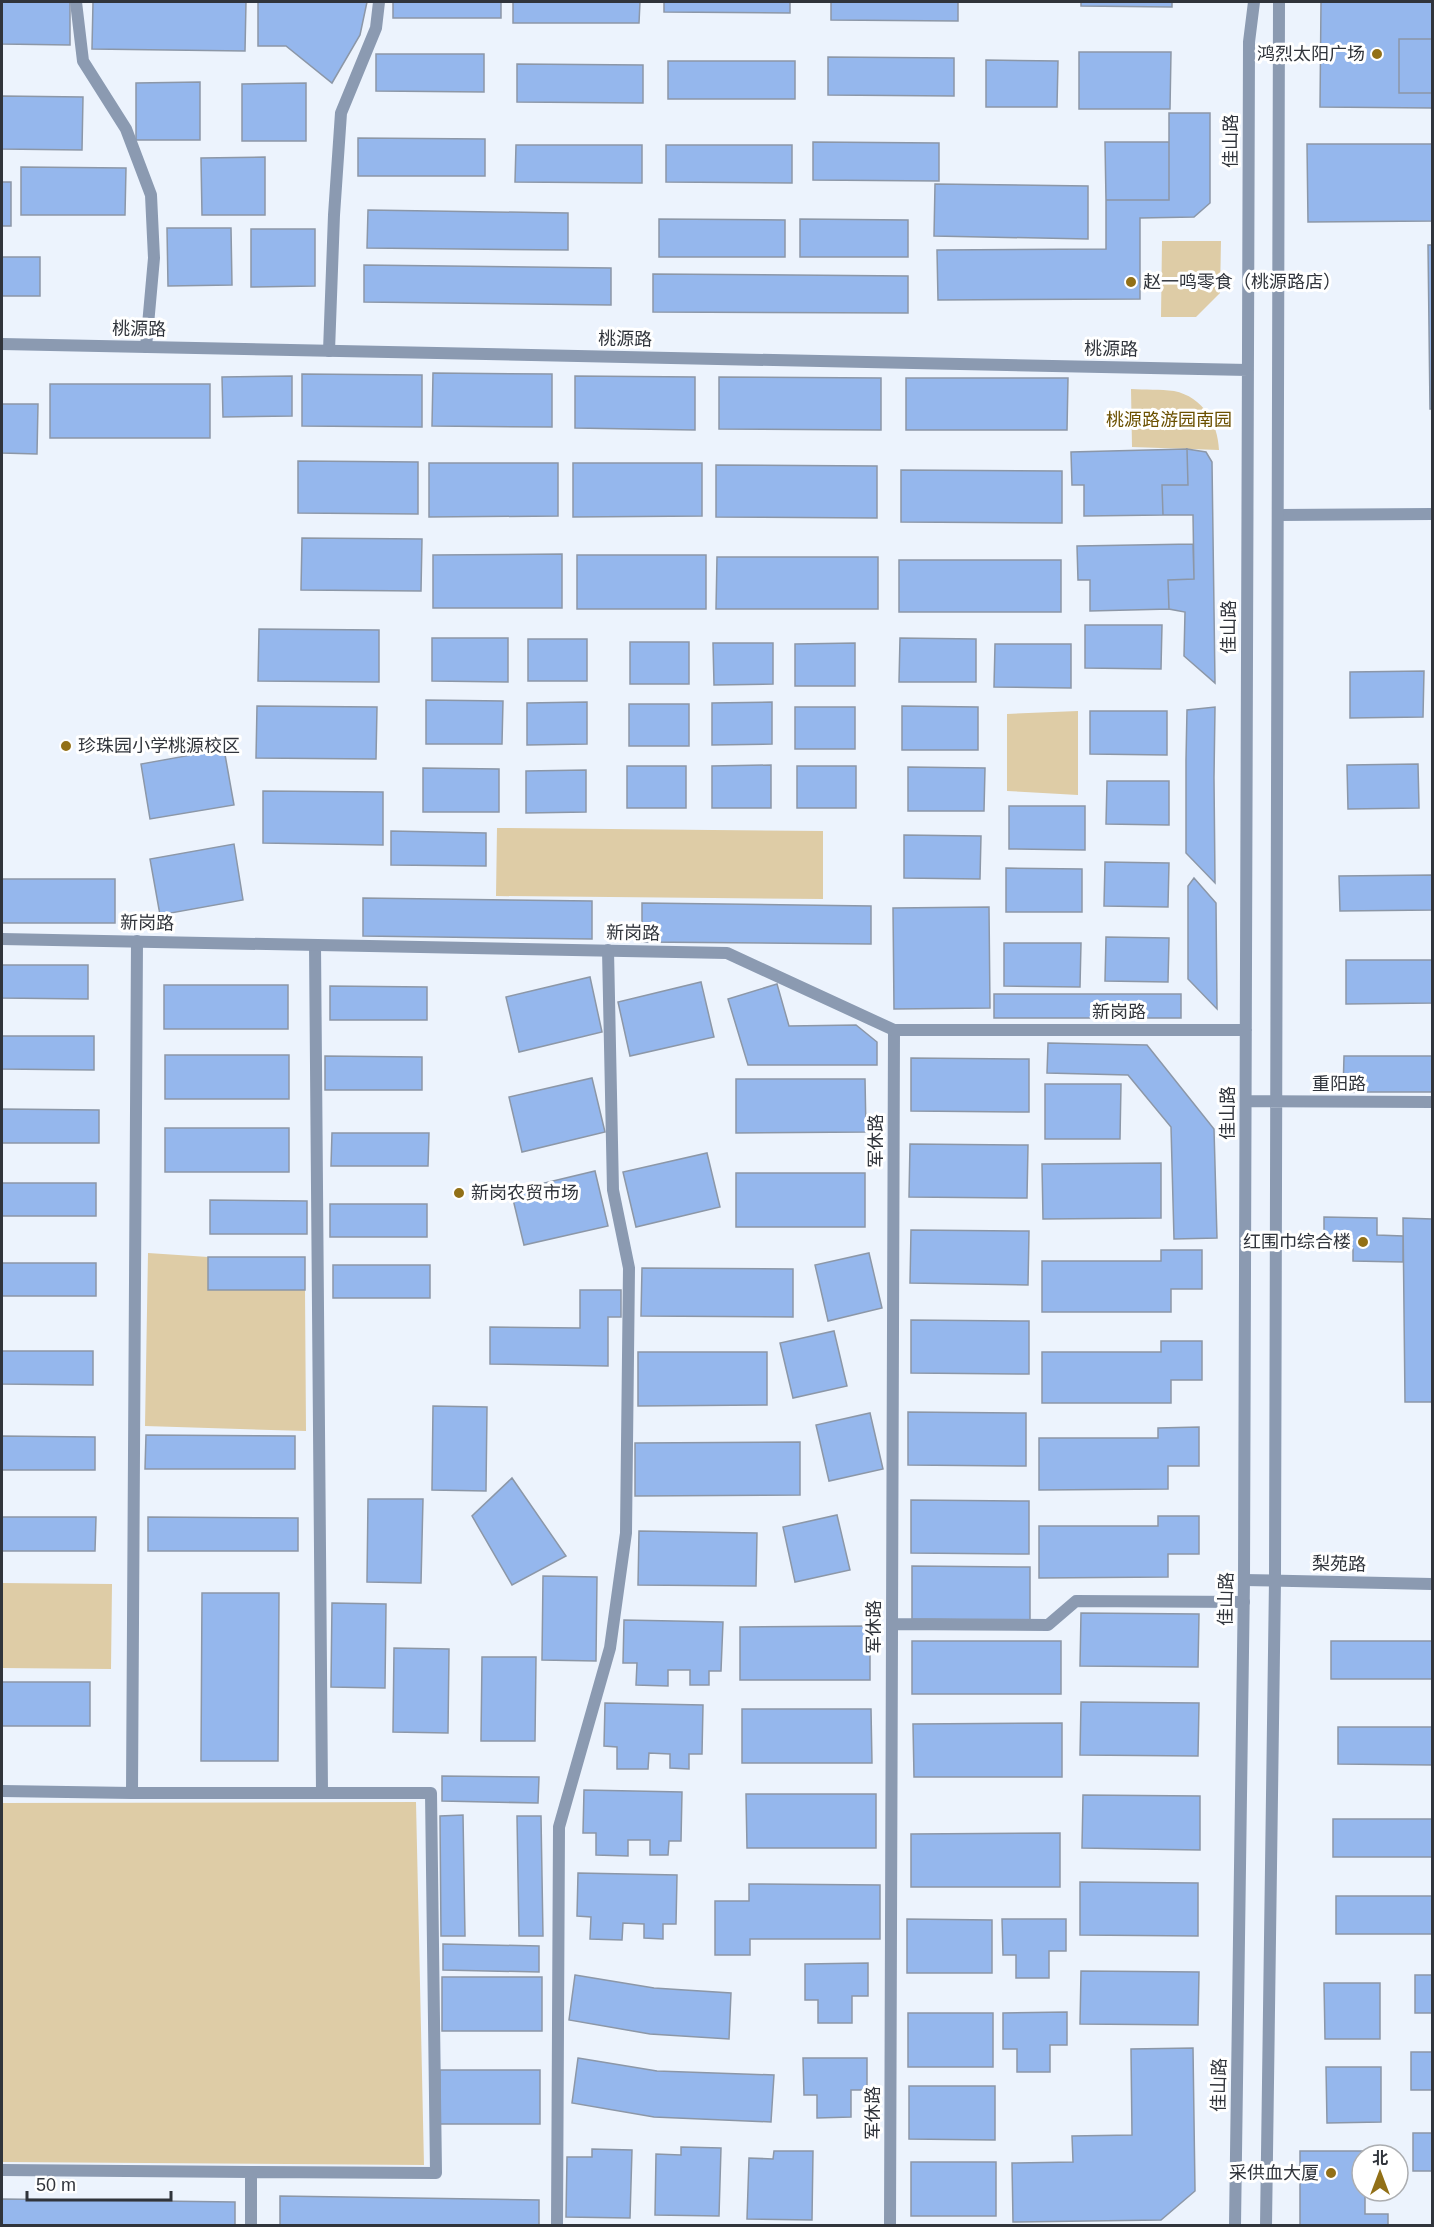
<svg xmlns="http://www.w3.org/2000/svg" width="1434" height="2227" font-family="Helvetica,'Noto Sans SC',sans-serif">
<rect width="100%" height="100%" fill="#ecf3fd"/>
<path fill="#decca6" d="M1162,241H1221L1220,293L1196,317H1161Z
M1131,389C1145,390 1160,389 1174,391C1203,397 1218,423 1219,450L1132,447Z
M1078,711V795L1007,791V714Z
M497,828L823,831V899L496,896Z
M148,1253L208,1257V1290H305L306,1431L145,1426Z
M2,1583L112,1584L111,1669L2,1668Z
M416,1802L424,2165L2,2162V1803Z"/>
<path fill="#95b7ed" stroke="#8c97a7" stroke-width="1.5" d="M2,2H70V45L2,44Z
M93,2H246L245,51L92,49Z
M258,2H367L360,35L332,83L286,46H258Z
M393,2H501V18H393Z
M513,2H640L639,23H513Z
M664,2H790V13L664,12Z
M831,2H958V21L831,20Z
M1081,2H1172V7L1081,6Z
M1321,2H1432V108L1320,107Z
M1399,39H1432V93H1399Z
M1079,52H1171L1170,109H1079Z
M376,54H484V92L376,91Z
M828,57L954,58V96L828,95Z
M986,60L1058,61L1057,107H986Z
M668,61H795V99H668Z
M517,64L643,65V103L517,102Z
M200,82V140H136V83Z
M306,83V141H242V84Z
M2,96L83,97L82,150L2,149Z
M1169,113H1210V203L1194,217L1140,218V299L938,300L937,250L1106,249V200H1169Z
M358,138L485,139V176H358Z
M813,142L939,143V181L813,180Z
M1105,142H1169V200H1106Z
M1307,144H1432V221L1308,222Z
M516,145H642V183L515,182Z
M666,145H792V183L666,182Z
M265,157V215H202L201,158Z
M21,167L126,168L125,215H21Z
M2,182H11V226H2Z
M935,184L1088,186V239L934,236Z
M368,210L568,213V250L367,248Z
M659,219L785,220V257H659Z
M800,219L908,220V257H800Z
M167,228H231L232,285L168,286Z
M251,229H315V286L251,287Z
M1428,245H1432V409H1430Z
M2,257H40V296H2Z
M364,265L611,268V305L364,302Z
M653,274L908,276V313L653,312Z
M433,373L552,374V427L432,426Z
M302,374L422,375V427L302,426Z
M292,376V416L223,417L222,377Z
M575,376L695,377V430L575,428Z
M719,377L881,378V430L719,429Z
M906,378H1068L1067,430H906Z
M50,384H210V438H50Z
M2,404H38L37,454L2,453Z
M1187,449L1188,485H1162L1163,515L1084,516V485H1072L1071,452Z
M1187,449L1206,452L1212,462L1215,683L1184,656L1185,612L1169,609L1168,580L1194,579L1193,515H1163L1162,485H1188Z
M298,461L418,462V514L298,513Z
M429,463H558V516L429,517Z
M573,463H702V516L573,517Z
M716,465L877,466V518L716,517Z
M901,470L1062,471V523L901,522Z
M302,538L422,539L421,591L301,590Z
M1193,544L1194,579L1168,580L1169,609L1090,611V580H1078L1077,546Z
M562,554V608H433V555Z
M577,555H706V609H577Z
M717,557H878V609H716Z
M899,560H1061V612H899Z
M1085,625H1162L1161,669L1085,668Z
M259,629L379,630V682L258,681Z
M432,638H508V682L432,681Z
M900,638L976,639V682H899Z
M528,639H587V681H528Z
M630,642H689V684H630Z
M713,643H773V684L714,685Z
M855,643V686H795V644Z
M995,644H1071V688L994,687Z
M1424,671L1423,717L1350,718V672Z
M426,700L503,701L502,744H426Z
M587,702V744L527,745V703Z
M772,702V744L712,745V703Z
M629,704H689V746H629Z
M257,706L377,707L376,759L256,758Z
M902,706L978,707V750H902Z
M795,707H855V749H795Z
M1215,707L1214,778L1215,883L1186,853V760L1187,710Z
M1090,711H1167V755L1090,754Z
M224,749L234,805L150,819L141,764Z
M1418,764L1419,808L1348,809L1347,765Z
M771,765V808H712V766Z
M627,766H686V808H627Z
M797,766H856V808H797Z
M908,767L985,768L984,811H908Z
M423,768L499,769V812H423Z
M586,770V812L526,813V771Z
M1107,781H1169V825L1106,824Z
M263,791L383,792V845L263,843Z
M1009,806H1085V850L1009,849Z
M391,831L486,833V866L391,865Z
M904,835L981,836L980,879L904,878Z
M234,844L243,900L160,915L150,859Z
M1105,862L1169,863L1168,907L1104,906Z
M1006,868L1082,869V912H1006Z
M1432,875V910L1340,911L1339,876Z
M1194,878L1216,903L1217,1009L1188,979V886Z
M2,879H115V923H2Z
M363,898L592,901V939L363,936Z
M642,903L871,906V944L642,942Z
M989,907L990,1008L894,1009L893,908Z
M1106,937L1169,938L1168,982L1105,981Z
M1004,943H1081L1080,987L1004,986Z
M1346,960H1432V1003L1346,1004Z
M2,965H88V999L2,998Z
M590,977L602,1032L519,1052L506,997Z
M701,982L714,1037L630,1056L618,1002Z
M777,984L789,1026L856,1025L877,1042V1065H748L728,999Z
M164,985H288V1029H164Z
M330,986L427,987V1020H330Z
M994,994H1181V1018H994Z
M2,1036H94V1070L2,1069Z
M1048,1043L1147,1045L1214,1129L1217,1238L1174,1239L1171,1127L1128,1075L1047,1073Z
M165,1055H289V1099H165Z
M325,1056L422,1057V1090H325Z
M1344,1056H1432V1092H1343Z
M911,1058L1029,1059V1112L911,1111Z
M592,1078L605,1132L522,1152L509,1097Z
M736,1079H865L866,1132L736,1133Z
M1045,1084H1121L1120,1139H1045Z
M2,1109L99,1110V1143H2Z
M165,1128H289V1172H165Z
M332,1133H429L428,1166H331Z
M910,1144L1028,1145L1027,1198L909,1197Z
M707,1153L720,1207L636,1227L623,1172Z
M1161,1163V1218L1043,1219L1042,1164Z
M595,1171L608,1226L524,1245L511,1191Z
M736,1173H865V1227H736Z
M2,1183H96V1216H2Z
M210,1200L307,1201V1234H210Z
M330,1204H427V1237H330Z
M1324,1217L1377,1218V1235L1403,1236V1262L1353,1261V1249L1324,1248Z
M1403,1218L1432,1219V1402H1405Z
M911,1230L1029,1231L1028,1285L910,1283Z
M1161,1250H1202V1289H1171V1312H1042V1261H1161Z
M869,1253L882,1308L828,1321L815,1265Z
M208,1257H305V1290H208Z
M2,1263H96V1296H2Z
M333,1265H430V1298H333Z
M642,1268L793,1269V1317L641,1316Z
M580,1290H621V1317H608V1366L490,1364V1327L580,1328Z
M911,1320L1029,1321V1374L911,1373Z
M834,1331L847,1386L793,1398L780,1343Z
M1161,1341H1202V1380H1171V1403H1042V1352H1161Z
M2,1351H93V1385L2,1384Z
M638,1352H767V1405L638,1406Z
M433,1406L487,1407L486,1491L432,1490Z
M908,1412L1026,1413V1466L908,1465Z
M870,1413L883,1469L829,1481L816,1425Z
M1199,1427V1466H1168V1489L1039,1490V1438H1158V1428Z
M146,1435L295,1436V1469H145Z
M2,1436L95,1437V1470H2Z
M800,1442V1495L635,1496V1443Z
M512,1478L566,1556L512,1585L472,1516Z
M368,1499H423L421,1583L367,1582Z
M911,1500L1029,1501V1554L911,1553Z
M837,1515L850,1570L795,1582L783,1527Z
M1158,1516H1199V1554H1168V1577L1039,1578V1526H1158Z
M2,1517H96L95,1551H2Z
M148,1517L298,1518V1551H148Z
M639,1531L757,1533L756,1586L638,1585Z
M912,1566L1030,1567V1621L912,1619Z
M543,1576L597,1577L596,1661L542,1660Z
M202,1593H279L278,1761H201Z
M332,1603L386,1604L385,1688L331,1687Z
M1081,1613L1199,1614L1198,1667L1080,1666Z
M624,1620L723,1622L721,1671H709V1685H690V1670H668V1686L636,1685L637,1663H623Z
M870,1626V1680H740V1627Z
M912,1641H1061V1694H912Z
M1331,1641H1432V1679H1331Z
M394,1648L449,1649L448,1733L393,1732Z
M482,1657H536L535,1741H481Z
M2,1682H90V1726H2Z
M1081,1702L1199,1703L1198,1756L1080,1755Z
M605,1703L703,1705L702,1754H689V1769L670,1768V1754L649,1753L648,1769H617V1747L604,1746Z
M742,1709H871L872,1763H742Z
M1062,1723V1777H914L913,1724Z
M1338,1727H1432V1765L1338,1764Z
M442,1776L539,1777L538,1803L442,1801Z
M584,1790L682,1792L681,1841H669L668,1855H650V1840H628V1856L596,1855V1833H583Z
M746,1794H876V1848H747Z
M1083,1795L1200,1796V1850L1082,1848Z
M463,1815L465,1936H441L440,1816Z
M517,1816H541L543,1936H519Z
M1333,1819H1432V1857H1333Z
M1060,1833V1887H911V1834Z
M578,1873L677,1875L676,1924H663V1939L644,1938V1924L623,1923L622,1940L590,1939L591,1917L577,1916Z
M1080,1882L1198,1883V1936L1080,1935Z
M749,1884L880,1885V1939H750V1955H715V1901H749Z
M1336,1896H1432V1934H1336Z
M907,1919L992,1920V1973H907Z
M1002,1919H1066V1951H1049V1978H1016V1955H1003Z
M443,1944L539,1946V1972L443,1970Z
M868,1963V1996H852V2023H818V2000H805V1964Z
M1081,1971L1199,1972L1198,2025L1080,2024Z
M575,1975L654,1988L731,1993L729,2039L650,2034L569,2020Z
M1415,1975H1432V2013H1415Z
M442,1977H542V2031H442Z
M1324,1983H1380V2039H1325Z
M1067,2012V2045H1050V2072H1017V2049H1003V2013Z
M908,2013H993V2067H908Z
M1193,2048L1195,2191L1161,2220L1013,2222L1012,2163L1073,2162L1072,2136L1132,2135L1131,2049Z
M1411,2052H1432V2090H1411Z
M578,2058L657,2071L774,2075L771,2122L654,2117L572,2103Z
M803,2058H867V2090H851V2117L817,2118V2095H804Z
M1326,2067H1381V2122L1327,2123Z
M440,2070H540V2124H440Z
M909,2086H995V2140L909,2139Z
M1413,2133H1432V2171H1413Z
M681,2147L721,2148L719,2216L655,2215L656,2154L681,2155Z
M592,2149L632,2150L630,2218L566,2217L567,2157H592Z
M774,2151H813L812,2220L747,2219L749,2158L773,2159Z
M1300,2151H1366V2155H1362V2191H1365V2214H1388V2226H1300Z
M911,2162H996V2216H911Z
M280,2196L539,2200V2226H280Z
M2,2199L235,2202V2226H2Z"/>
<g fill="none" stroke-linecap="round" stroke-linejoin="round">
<path stroke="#8b9ab1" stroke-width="12" d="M76,2L83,61L126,129L151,195L154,258L146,347
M329,351L334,215L341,113L376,28L379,2
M1279,515L1432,514
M315,945L322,1792
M1244,1580L1432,1584
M892,1624L1048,1625L1076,1601L1244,1602
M2,1791L132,1793L137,941
M132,1793H431L436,2173L251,2172
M2,2170L251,2172V2226
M557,2226L559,1827L610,1648L626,1533L629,1268L613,1190L608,950
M890,2226L894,1030"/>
<path stroke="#8b9ab1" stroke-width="12" d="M2,344L1248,370
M2,939L727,953L894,1030H1246
M1246,1101L1432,1102
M1235,2226L1244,1580L1249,42L1254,2
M1266,2226L1275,1580L1279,2"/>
</g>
<g fill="#927017" stroke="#fff" stroke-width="2">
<circle cx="1377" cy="54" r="6"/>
<circle cx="1131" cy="282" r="6"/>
<circle cx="66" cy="746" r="6"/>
<circle cx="459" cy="1193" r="6"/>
<circle cx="1363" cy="1242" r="6"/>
<circle cx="1331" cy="2173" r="6"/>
</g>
<g text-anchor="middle" stroke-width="6" stroke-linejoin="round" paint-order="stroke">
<g font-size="18" fill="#30343b" stroke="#fff" text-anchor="end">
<text x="1365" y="60">鸿烈太阳广场</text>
<text x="1143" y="288" text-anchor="start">赵一鸣零食（桃源路店）</text>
<text x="78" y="752" text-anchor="start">珍珠园小学桃源校区</text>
<text x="471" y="1199" text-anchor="start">新岗农贸市场</text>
<text x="1351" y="1248">红围巾综合楼</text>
<text x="1319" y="2179">采供血大厦</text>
</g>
<g font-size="18" fill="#30343b" stroke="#fff">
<text transform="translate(1231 141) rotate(-90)" y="6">佳山路</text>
<text transform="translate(139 329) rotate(1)" y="6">桃源路</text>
<text transform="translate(625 339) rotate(1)" y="6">桃源路</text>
<text transform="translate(1111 349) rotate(1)" y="6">桃源路</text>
<text transform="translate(1229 627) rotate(-90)" y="6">佳山路</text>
<text transform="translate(147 923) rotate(1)" y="6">新岗路</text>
<text transform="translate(633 933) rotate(1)" y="6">新岗路</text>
<text x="1119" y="1018">新岗路</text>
<text x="1339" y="1090">重阳路</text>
<text transform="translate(1228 1113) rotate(-90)" y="6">佳山路</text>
<text transform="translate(876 1141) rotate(-90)" y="6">军休路</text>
<text transform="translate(1339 1564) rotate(1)" y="6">梨苑路</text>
<text transform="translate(1226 1599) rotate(-89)" y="6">佳山路</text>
<text transform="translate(874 1627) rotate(-90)" y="6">军休路</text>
<text transform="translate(1219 2085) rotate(-89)" y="6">佳山路</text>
<text transform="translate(873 2113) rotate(-90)" y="6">军休路</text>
</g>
<g font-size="18" fill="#6b5000" stroke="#fff">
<text x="1169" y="426">桃源路游园南园</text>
</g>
</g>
<rect width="1434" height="2227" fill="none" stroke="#30343b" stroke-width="6"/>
<g transform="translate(1380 2173)"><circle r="28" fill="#ffffff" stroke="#acaeb1" stroke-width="1.5"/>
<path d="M0-4.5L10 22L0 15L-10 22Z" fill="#927017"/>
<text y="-9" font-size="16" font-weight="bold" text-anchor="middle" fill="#30343b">北</text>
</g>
<path d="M27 2191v9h144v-9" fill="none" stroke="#30343b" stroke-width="3"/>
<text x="36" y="2191" font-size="18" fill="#30343b" stroke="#ffffff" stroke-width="4.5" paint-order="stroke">50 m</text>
</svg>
